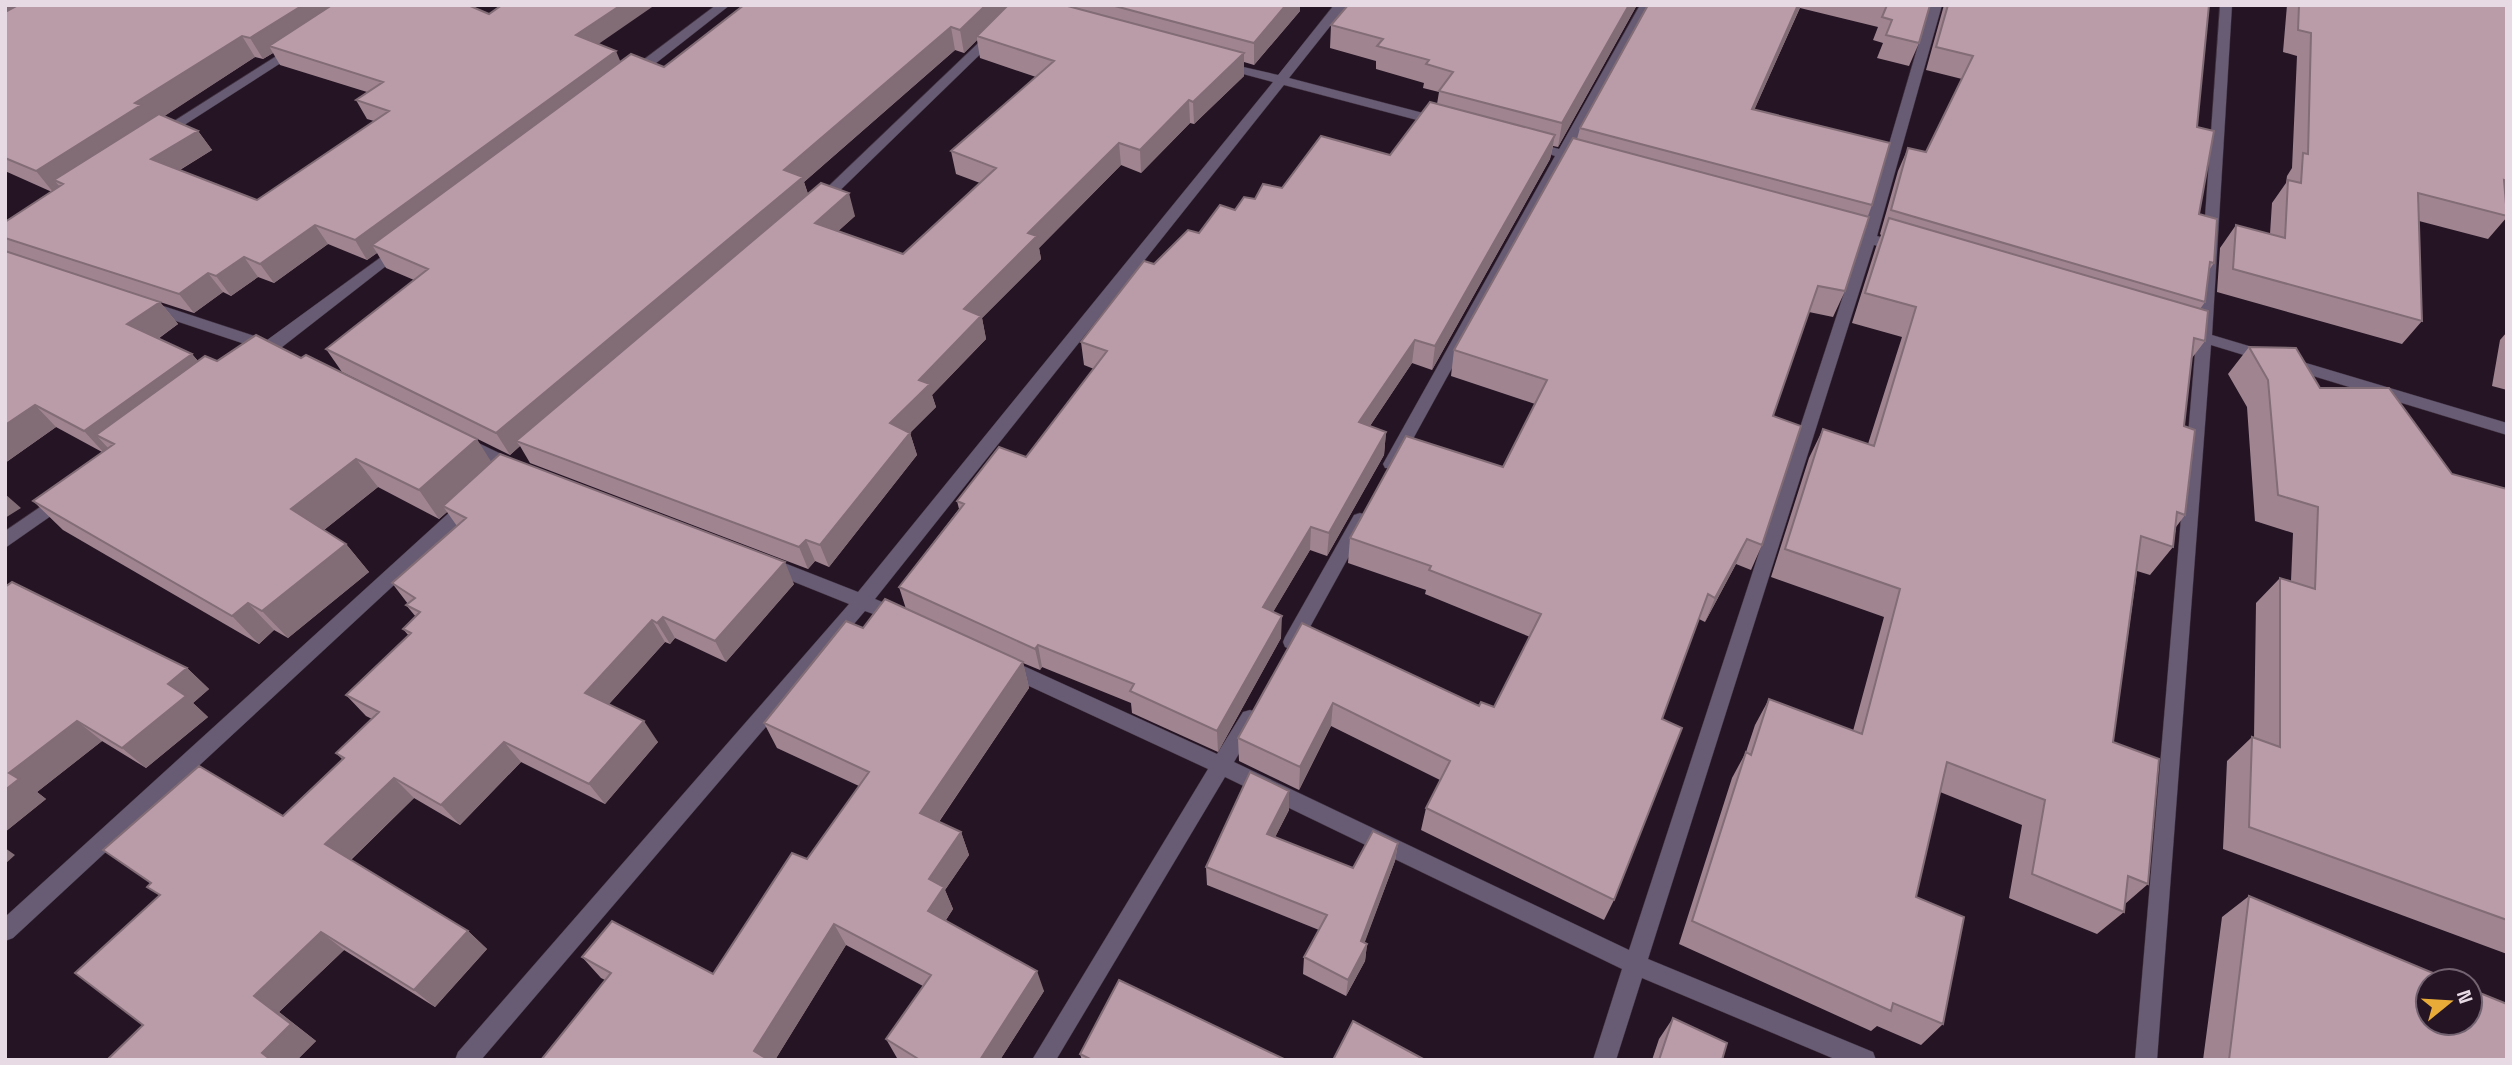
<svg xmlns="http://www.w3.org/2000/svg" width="2512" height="1065" font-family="'Space Grotesk',sans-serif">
<rect width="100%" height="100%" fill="#251424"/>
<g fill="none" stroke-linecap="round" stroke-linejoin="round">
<defs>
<path id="minor" d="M716,5H730L637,78H627V72Z
M1018,5H1031L824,206H814V200Z
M1334,5H1347L1289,78L1446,119V125H1436L1284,85L875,599L904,611L907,616L904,621L898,623L865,611L481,1060H455L458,1052L849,604L762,569L759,564L762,559H774L858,592L1273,82L1217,67V61L1278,75Z
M1640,5H1652L1571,152L1593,160L1586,164L1567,159L1397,468H1385L1383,464L1555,156L1522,145L1529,141L1559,149Z
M1930,5H1942L1877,236L1905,244L1907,247L1900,252L1874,245L1648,959L1873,1052L1876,1060H1837L1642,978L1616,1060H1593L1622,969L1225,777L1056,1060H1032L1208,769L999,672L997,666L999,660L1006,658L1217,754L1243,712L1250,710L1257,712L1260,718L1234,762L1629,950L1861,241L1834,233L1832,230L1839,225L1863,232Z
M2220,5H2232L2212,335L2507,423V435L2211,345L2157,1060H2135L2196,341L2177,335L2174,331L2182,326L2197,330Z
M297,43L301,44V50L164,138L159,139L152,135Z
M399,244L406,249L404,252L277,351L262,357L254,352L257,348L143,310L140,306L148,301L267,340Z
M466,437L522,464L524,468L522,472H510L460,447L458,443Z
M62,492L68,494L71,499L68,504L5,548V531Z
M469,498L478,505L475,510L13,938L5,941V917L463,500Z
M1360,513L1366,515L1369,520L1299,647L1292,650L1285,647L1283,642L1285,637L1354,515Z"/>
</defs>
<use href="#minor" stroke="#40303f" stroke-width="1"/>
<use href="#minor" fill="#675c73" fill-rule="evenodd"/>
</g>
<path fill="#a08590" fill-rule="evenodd" d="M5,5L489,14L599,44L620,62L664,67L1006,5L1007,7L1008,5H1286L1300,11L1254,65L1244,62V76L1194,124L1190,123L1141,173L1121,165L1039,248L1041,259L982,318L986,339L932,395L936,407L910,433L917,455L829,567L815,561L808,569L530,463L520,446L510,455L342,372L326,349L414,280L386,268L377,253L367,260L328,244L274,283L258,277L231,296L223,292L194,313L160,302L178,324L158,339L192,354L198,361H217L492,462L794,584L726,662L675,638L670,644L665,642L609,704L658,742L605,804L521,762L460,825L414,798L351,860L468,931L487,949L435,1007L344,950L279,1012L316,1041L297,1060H107L143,1025L283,816L343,760L336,753L372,719L366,716L346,695L409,636L403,629L416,617L406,605L408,604L392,583L457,526L447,512L439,519L378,487L324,530L346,544L369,572L288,638L274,630L259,644L63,530L33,501L102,452L56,427L5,463V251H6L5,250V222L52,192L5,171ZM977,40L980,58L1036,77L951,151L956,174L980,183L903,254L838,231L855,216L808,194L804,182L955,50L964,53ZM273,53L280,65L367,92L356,100L367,119L374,121L257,200L180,170L212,150L198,131L164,116L255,57L263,59Z
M1637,5L1558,147L1553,146L1550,159L1432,370L1412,363L1370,426L1386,432L1384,455L1327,556L1310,550L1273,612L1281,638L1218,752L1132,713L1131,703L1042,667L1040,670L1023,663L1029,688L939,822L961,832L969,855L945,890L953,909L946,920L1044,991L1000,1060H900L897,1058L886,1039L923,986L846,945L775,1060L605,980L601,978L582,957L713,974L807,859L859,786L777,748L764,723L863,628L906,609L899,587L959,509L957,501L1026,457L1094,369L1084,365L1081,342L1154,264L1199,233L1235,210L1255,199L1282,188L1390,155L1437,104L1439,92L1423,88L1424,83L1376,69V61L1330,48L1331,25Z
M1648,5H1930L1919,43L1909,66L1877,58L1883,43L1873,40L1878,27L1800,8L1754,110L1872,205L1868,216L1845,291L1833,317L1809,312L1773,416L1762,545L1751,570L1736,564L1705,622L1699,619L1662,719L1614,900L1604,920L1421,830L1426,808L1440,780L1331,726L1299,790L1239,761L1238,738L1302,623L1479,706L1494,707L1530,637L1425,594L1426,590L1348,563L1350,538L1503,467L1535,404L1451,376L1454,350L1577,139L1580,128Z
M1944,5H2209L2197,127L2199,214L2214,263L2209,270L2205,302L2200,309L2205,341L2192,358L2184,426L2185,515L2176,527L2173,547L2150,575L2137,571L2113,742L2148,884L2125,904L2124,912L2097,934L2009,898L2022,825L1940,792L1916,897L1943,1024L1921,1045L1877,1026L1871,1031L1679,944L1732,778L1746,752L1755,725L1769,699L1853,731L1884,617L1771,577L1809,458L1823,429L1868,444L1902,337L1852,323L1876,247L1881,235L1880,234L1898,171L1908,148L1926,152L1962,79L1926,70Z
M2287,5H2507V217L2488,239L2419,221L2422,321L2402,344L2217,292L2220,248L2236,225L2270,234L2272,203L2286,183L2287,176L2292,168L2297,56L2283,52Z
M2507,332V390L2492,386L2500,340Z
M2249,347L2320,388L2452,474L2507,489V954L2223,849L2227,761L2252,737L2254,738L2256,603L2280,578L2291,581L2293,533L2255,521L2247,407L2228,374Z
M5,587L187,668L209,689L193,703L208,717L146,768L102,741L37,792L46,799L5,832Z
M1289,791V810L1275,837L1353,868L1398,843L1395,861L1364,943L1367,944L1365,961L1346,996L1303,974L1304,957L1319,930L1207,885L1206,867Z
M2249,896L2507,1060H2203L2222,917Z
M1673,1018L1722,1060H1652L1659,1039Z
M1080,1054L1286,1060H1082Z"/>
<path fill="#826c76" d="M5,5H46L5,28Z
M303,5H349L269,46L273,53L263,59L250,38Z
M621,5H655L584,54L576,35Z
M986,5H1006L1007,11L977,36V40L964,53L960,30Z
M1286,5H1300V11L1254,65V43Z
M1629,5H1637L1558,147L1562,123Z
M1798,5H1801L1744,133L1752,109Z
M951,27L955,50L804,182L810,200L516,441L520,446L510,455L496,433L784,170Z
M242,36L255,57L154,123L63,184L54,180L61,188L53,192L36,171L135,103Z
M616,51L624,70L372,245L377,253L367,260L355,240Z
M1244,53V76L1194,124L1193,102Z
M1189,100L1190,123L1141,173L1140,150Z
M198,131L212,150L166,178L151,159Z
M1555,135L1550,159L1432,370L1435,346Z
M1119,143L1121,165L1039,248L1041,259L982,318L986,339L932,395L936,407L897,445L890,423L919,380L964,309L1028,233Z
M849,193L855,216L822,246L815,223Z
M315,225L328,244L274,283L260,264Z
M244,257L258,277L231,296L216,276Z
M208,273L223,292L194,313L179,294Z
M160,302L178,324L146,347L127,324Z
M1415,340L1412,363L1357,445L1359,422Z
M192,354L210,377L96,435L110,450L105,454L84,431Z
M35,405L56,427L5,463V425Z
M1386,432L1384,455L1327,556L1329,533Z
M910,433L917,455L829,567L820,545Z
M477,439L495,468L443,506L447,512L439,519L419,490Z
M356,459L378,487L315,537L291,509Z
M5,494L21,508L5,518Z
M1311,527L1310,550L1263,629V607Z
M1747,539L1736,564L1705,622L1715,598Z
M806,540L815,561L808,569L799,547Z
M346,544L369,572L288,638L262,611Z
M785,562L794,584L726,662L715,641Z
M248,603L274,630L259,644L232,616Z
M1282,616L1281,638L1218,752L1217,731Z
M663,617L675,638L670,644L657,623Z
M652,620L665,642L600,714L585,693Z
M1038,645L1042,667L1040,670L1035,649Z
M1023,662L1029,688L929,836L920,813Z
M187,668L209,689L193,703L208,717L146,768L122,748L168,684Z
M1333,703L1331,726L1299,790L1300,767Z
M77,721L102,741L37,792L46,799L5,832V790L9,773Z
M644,721L658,742L605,804L589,784Z
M504,742L521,762L460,825L441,805Z
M394,778L414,798L347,863L325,844Z
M1289,791V810L1267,853V834Z
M961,832L969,855L945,890L953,909L938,932L928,911L929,879Z
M1398,843L1395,861L1359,958L1361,941Z
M5,848L15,855L5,864Z
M834,924L846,945L775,1060H762L754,1051Z
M468,931L487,949L435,1007L414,990Z
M321,932L344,950L279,1012L316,1041L297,1060H271L262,1053L254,996Z
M1367,944L1365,961L1346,996L1348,980Z
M1037,971L1044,991L1000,1060H980Z"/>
<path fill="#ba9ba8" stroke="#826c76" stroke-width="2" d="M18,5H303L250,38L242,36L135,103L141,105L36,171L5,158V12Z
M332,5H468L489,14L502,5H621L576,35L616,51L355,240L315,225L260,264L244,257L216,276L208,273L179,294L5,238V222L63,184L54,180L159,114L198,131L151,159L257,200L389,111L356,100L383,82L269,46Z
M744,5H986L960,30L951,27L784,170L803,177L496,433L326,349L428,269L372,245L631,54L664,67Z
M1008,5H1064L1244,53L1193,102L1189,100L1140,150L1119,143L1028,233L1037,236L964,309L981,316L919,380L930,384L890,423L910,433L820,545L806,540L799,547L516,441L821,183L849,193L815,223L903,254L996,168L951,151L1054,61L977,36Z
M1111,5H1286L1254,43Z
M1348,5H1629L1562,123L1439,91L1453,72L1426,64L1429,60L1377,46L1383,39L1331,25Z
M1648,5H1798L1752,109L1890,143L1872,205L1580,128Z
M1887,5H1930L1919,43L1886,35L1892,20L1882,17Z
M1948,5H2209L2197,127L2214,131L2199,214L2217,219L2214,263L2210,262L2205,302L1891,210L1908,148L1926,152L1973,56L1936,47Z
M2299,5H2507V181L2504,180L2507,216L2418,193L2422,321L2233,269L2236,225L2285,238L2288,180L2301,183L2303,153L2308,154L2311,33L2298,30Z
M1430,102L1555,135L1435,346L1415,340L1359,422L1386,432L1329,533L1311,527L1263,607L1282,616L1217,731L1130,691L1134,684L1038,645L1035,649L899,587L964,504L957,501L999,447L1026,457L1107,351L1081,342L1144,261L1154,264L1188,230L1199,233L1220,205L1235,210L1244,197L1255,199L1263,184L1282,188L1321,136L1390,155Z
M1573,138L1869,217L1845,291L1818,286L1773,416L1801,426L1762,545L1747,539L1715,598L1708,594L1662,719L1682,728L1614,900L1426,808L1450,761L1333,703L1300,767L1238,738L1302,623L1479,706L1481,702L1494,707L1541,614L1429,570L1431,566L1350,538L1406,436L1503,467L1547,380L1454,350Z
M1889,218L2208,311L2205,341L2194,338L2184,426L2195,430L2185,515L2177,512L2173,547L2141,536L2113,742L2159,759L2148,884L2128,876L2124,912L2032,874L2045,800L1947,762L1916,897L1964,917L1943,1024L1893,1003L1891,1011L1692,921L1746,752L1751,755L1769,699L1862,734L1900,589L1785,549L1823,429L1874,446L1916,307L1865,293Z
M5,251L160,302L127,324L192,354L84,431L35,405L5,425Z
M256,335L301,358L306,355L477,439L419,490L356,459L291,509L346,544L262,611L248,603L232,616L33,501L114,444L96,435L205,356L217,361Z
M2249,347L2296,348L2320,388H2389L2452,474L2507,489V920L2249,827L2252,737L2280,747V578L2315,589L2318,507L2278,495L2268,380Z
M500,454L785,562L715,641L663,617L657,623L652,620L585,693L644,721L589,784L504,742L441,805L394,778L325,844L468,931L414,990L321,932L254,996L291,1024L262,1053L271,1060H107L143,1025L75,973L160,895L147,887L151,883L103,850L199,766L283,816L344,758L336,753L379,712L346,695L411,633L403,629L420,612L406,605L415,598L392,583L466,518L443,506Z
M12,582L187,668L168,684L186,696L122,748L77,721L9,773L19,779L5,790V587Z
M885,599L1023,662L920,813L961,832L929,879L944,887L928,911L1037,971L980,1060H920L886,1039L931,975L834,924L754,1051L769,1060H541L611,973L582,957L612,921L713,974L792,853L807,859L869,772L764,723L846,621L863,628Z
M1250,772L1289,791L1267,834L1353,868L1373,831L1398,843L1361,941L1367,944L1348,980L1304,957L1327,915L1206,867Z
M2249,896L2452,981H2428V1023H2470V989L2507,1004V1060H2229Z
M1119,980L1286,1060H1092L1080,1054Z
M1673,1018L1727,1043L1722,1060H1659Z
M1353,1021L1425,1060H1333Z"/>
<rect width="2512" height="1065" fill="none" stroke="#e7dae5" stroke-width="14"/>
<g transform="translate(2449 1002) rotate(72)"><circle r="33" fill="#251424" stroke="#736371" stroke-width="2"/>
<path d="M0-5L12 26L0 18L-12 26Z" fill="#e8ab37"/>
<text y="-10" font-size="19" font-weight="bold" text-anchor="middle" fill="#e7dae5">N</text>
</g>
</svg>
